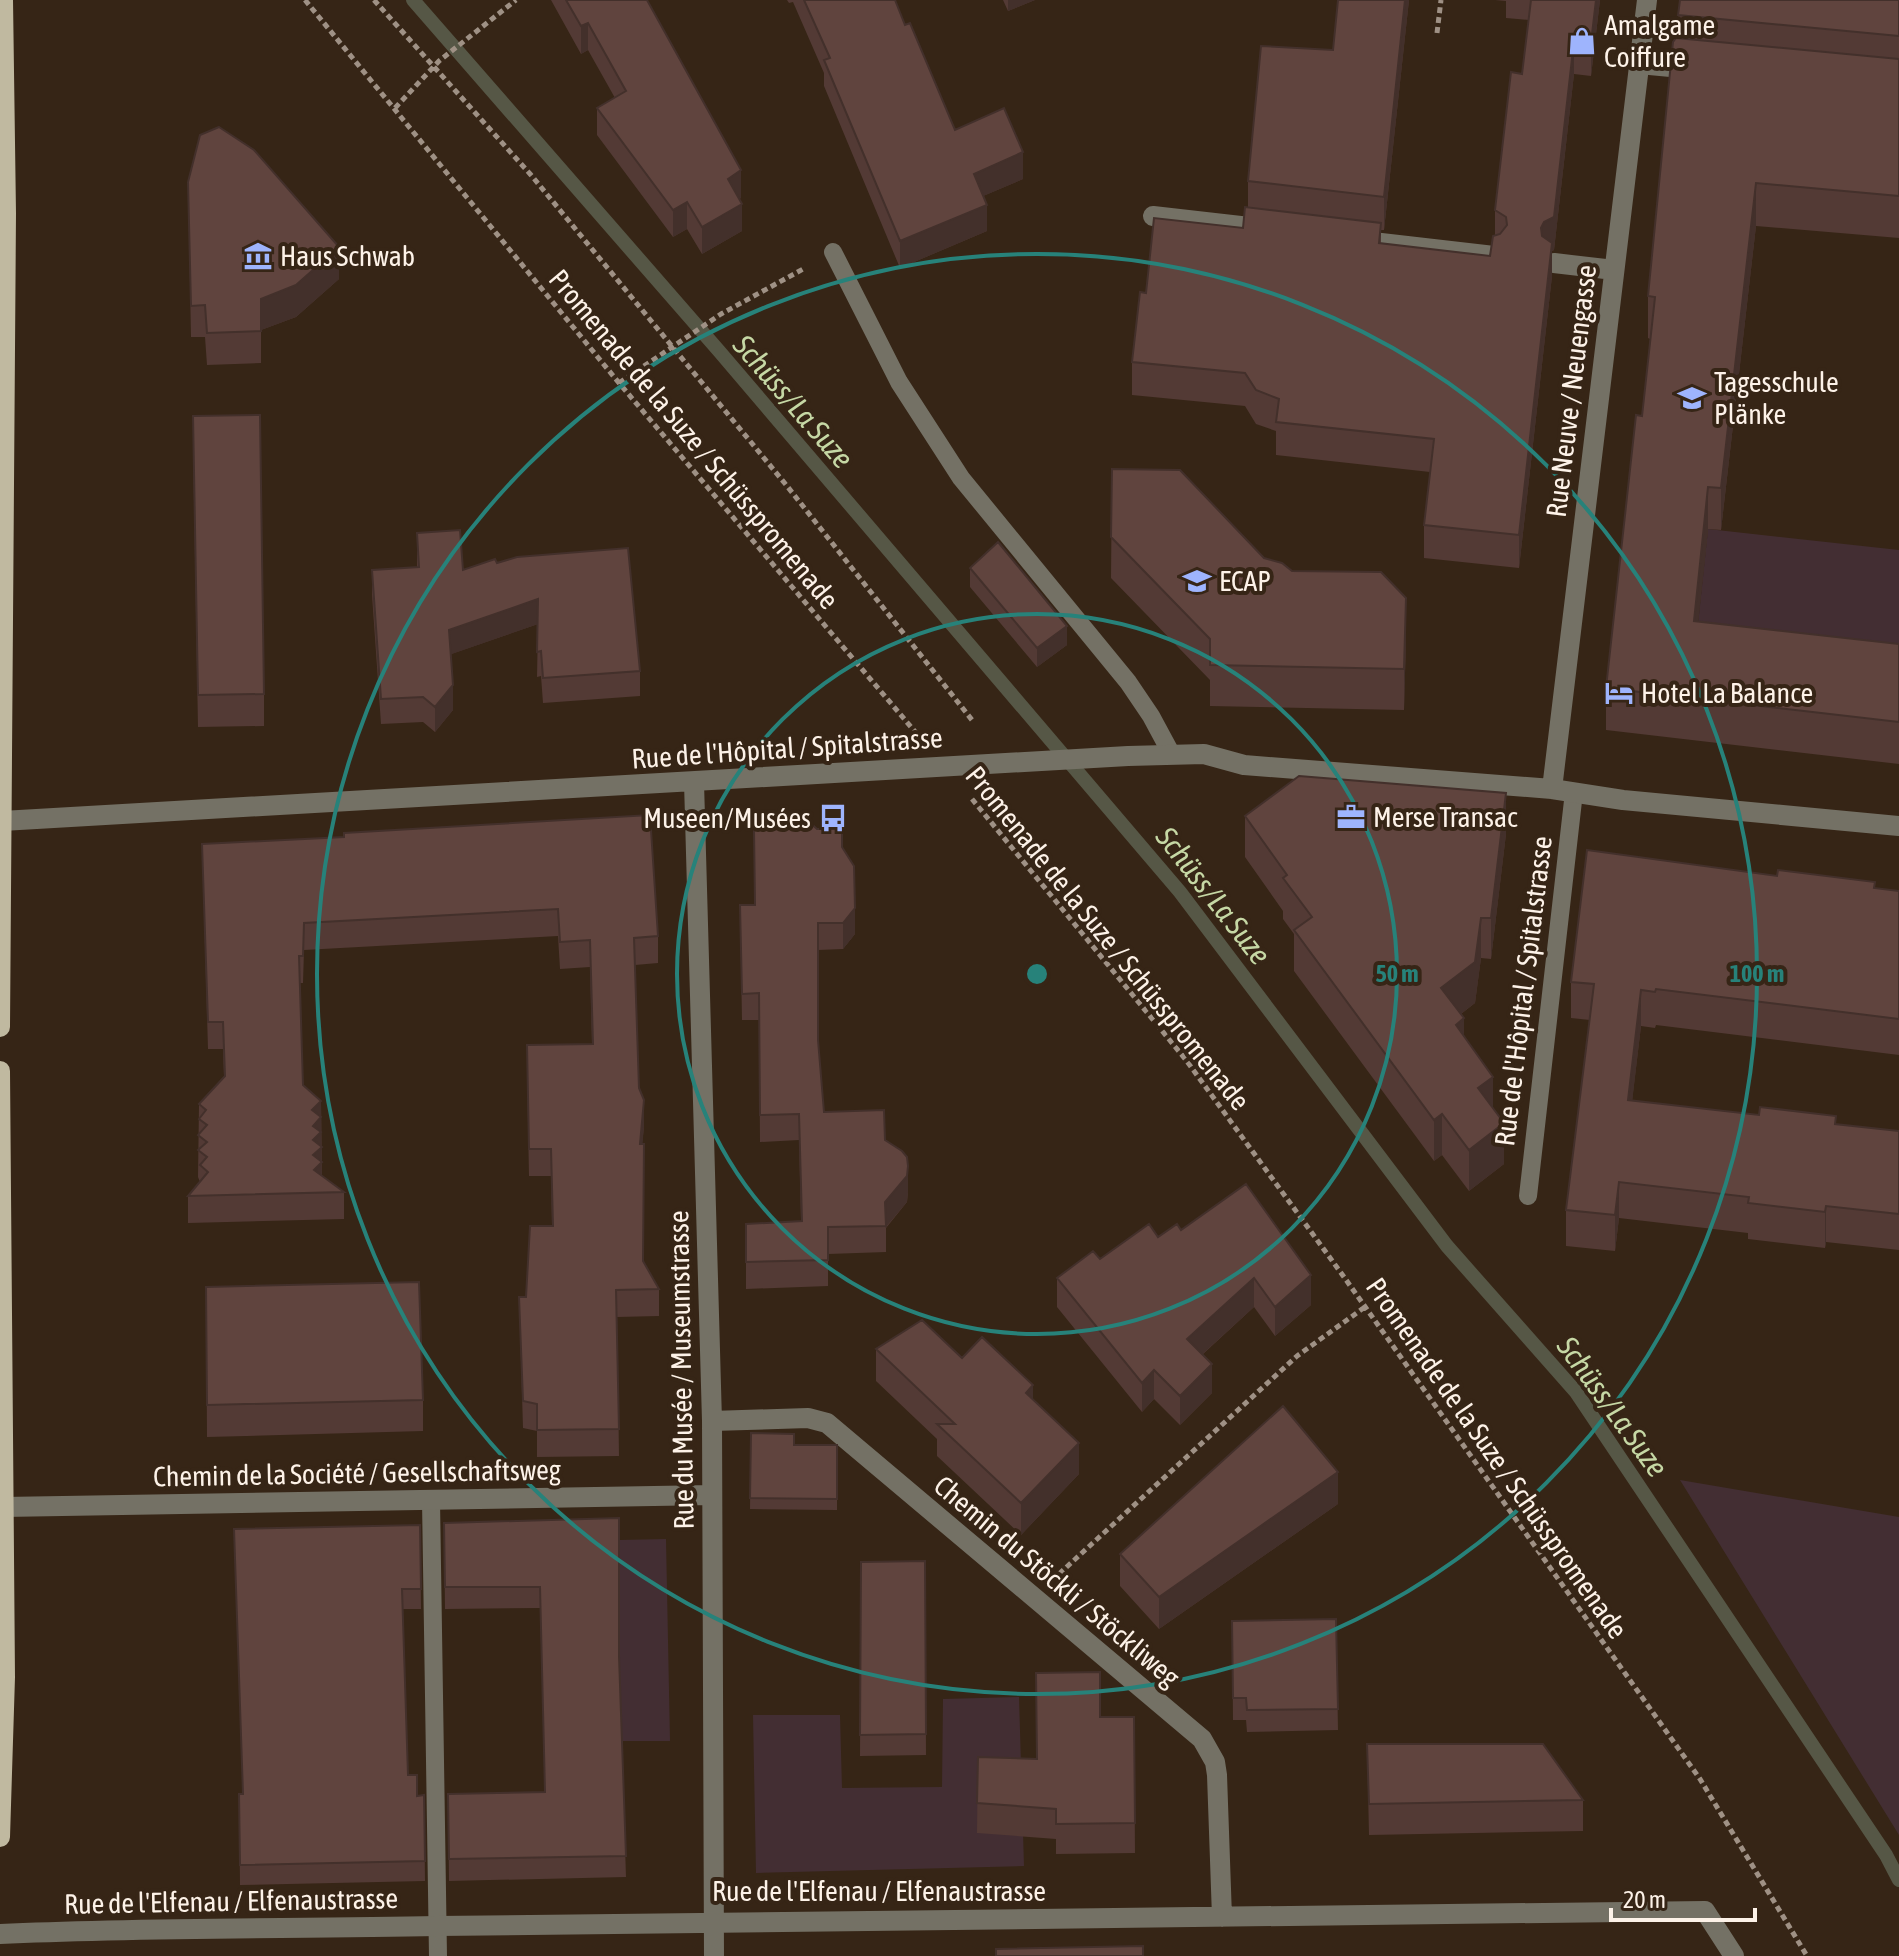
<svg xmlns="http://www.w3.org/2000/svg" width="1899" height="1956" font-family="'Asap Condensed',sans-serif">
<rect width="100%" height="100%" fill="#362516"/>
<path fill="#432e33" d="M1708,529L1899,550V677L1695,652Z
M1680,1480L1899,1517V1835Z
M666,1539L670,1741H620L619,1540Z
M1019,1697L1024,1866L756,1873L753,1715H840L842,1788L942,1787L943,1699Z"/>
<g fill="none" stroke-linecap="round" stroke-linejoin="round">
<path stroke="#565746" stroke-width="14" d="M413,0L719,351L1180,892L1447,1246L1576,1392L1886,1855L1899,1880"/>
<path stroke="#9f9185" stroke-width="5" stroke-dasharray="6 4" stroke-linecap="butt" d="M305,0L619,383L917,734
M374,0L531,175L787,486L972,720
M1437,33L1441,0
M395,108L439,61L516,0
M619,383L721,314L805,268
M972,799L1186,1060L1344,1277L1700,1779L1807,1956
M1059,1574L1297,1356L1365,1307"/>
<path stroke="#747165" stroke-width="18" d="M1639,65L1692,70
M833,252L899,382L961,478L1128,682L1151,716L1172,755
M1528,1196L1574,792
M431,1500L438,1956"/>
<path stroke="#747165" stroke-width="20" d="M1153,216L1267,229
M1355,240L1494,256
M1554,263L1614,270
M694,782L712,1421L714,1956
M1552,789L1647,0
M2,821L1128,756L1204,754L1244,765L1552,789L1623,800L1899,826
M712,1421L808,1418L827,1423L1202,1739L1215,1762L1217,1775L1222,1917
M3,1507L712,1495
M0,1934C145,1927 291,1929 437,1926C859,1918 1282,1917 1705,1911L1734,1956"/>
<path stroke="#c0b9a0" stroke-width="20" d="M0,1027L6,213L3,0
M0,1071L5,1677L0,1837"/>
</g>
<path fill="#533a35" d="M551,0H647L741,198L739,199L742,231L702,254L687,229L673,237L597,135V108L615,98L588,50L581,54Z
M787,0H895L905,25L955,130L1023,179L983,196L987,231L900,268L824,86V73L793,2L789,3Z
M1003,0H1035L1008,11Z
M1338,0H1409L1384,230H1381V244L1490,256L1495,235V210L1522,74L1529,20L1506,18V1L1495,0H1600L1591,76L1574,74L1554,250L1552,251V276L1519,568L1424,558V525L1430,472L1276,455V431L1256,424L1245,406L1132,395V362L1146,293L1243,228L1248,207V181L1333,50Z
M1899,0V238L1756,226L1721,530L1708,529L1698,621L1899,644V764L1606,730V688L1642,416L1650,339L1648,338V296L1678,39V15Z
M188,182L339,279L296,317L261,330V363L207,365L205,337H191Z
M193,447L264,694V726L198,727Z
M1112,469L1264,558L1292,571L1406,639L1404,710L1210,706V680L1111,578Z
M417,533L463,570L497,563L640,671V696L543,703L541,676L537,677L538,624L451,654L453,710L435,732L423,722L381,724L372,595V570L417,567Z
M970,568L1067,645L1037,667L970,587Z
M1245,816L1506,834L1491,959L1481,958L1475,1003L1461,1014L1464,1037L1493,1108L1504,1164L1469,1191L1442,1155L1434,1161L1294,971V934L1283,919V911L1245,857Z
M817,829L842,847L855,934L843,949L818,950V1040L824,1112L885,1140L908,1192L907,1202L886,1228V1252L828,1254V1286L746,1289V1224L801,1221L799,1140L760,1142L759,1020H742L740,905H755Z
M344,837L658,936V963L635,965L639,1088L644,1127L642,1144L643,1261L659,1289V1316L617,1317L619,1456L537,1457V1431L523,1428L519,1297H526L552,1226L551,1176H529L527,1072L592,1044L590,967L560,969L558,936L304,950L303,983H300L303,1085L321,1101L322,1176L344,1192V1219L188,1223V1196L200,1182L198,1177L199,1104L224,1077L223,1049H208L202,844Z
M1875,888L1899,891V1055L1656,1025L1655,1028L1641,1026L1632,1101L1899,1131V1250L1826,1242L1825,1248L1748,1239V1233L1619,1218L1615,1251L1566,1246V1210L1590,1020L1571,1018V982Z
M1181,1230L1311,1305L1275,1336L1254,1307L1203,1354L1212,1393L1180,1425L1154,1399L1142,1412L1057,1307V1278L1100,1259L1158,1237Z
M206,1287L423,1400V1431L207,1437Z
M876,1349L962,1358L1033,1399L1079,1474L1021,1535L937,1456V1439L876,1381Z
M751,1433L794,1445H837V1510L750,1509Z
M1338,1504L1159,1629L1120,1586V1554Z
M619,1518V1656L626,1877L449,1881L448,1794L545,1792L540,1608L445,1609L444,1523Z
M420,1525L421,1609H402L408,1775L417,1796L424,1795L425,1881L240,1885L239,1794H243L234,1529Z
M925,1561L926,1755L860,1756L861,1562Z
M1336,1619L1338,1730L1247,1732L1246,1720H1233L1232,1621Z
M1100,1717H1134L1135,1853L1056,1854V1839L977,1833L978,1757L1037,1759Z
M1367,1744L1583,1800V1831L1369,1835Z"/>
<path fill="#43302b" d="M1008,0H1035L1008,11Z
M1405,0H1409L1384,230V197Z
M1596,0H1600L1591,76V43Z
M588,23V50L581,54V26Z
M1574,41V74L1554,250L1552,251V276L1519,568V535L1544,255L1541,228Z
M1023,152V179L974,200V174Z
M741,170V198L728,206V179Z
M1756,183V226L1721,530V488Z
M687,202V229L673,237V210Z
M742,204V231L702,254V227Z
M987,205V231L900,268V241Z
M339,247V279L296,317L261,330V363V299Z
M1708,487V529L1694,663V621Z
M1406,598V639L1404,710V669Z
M538,599V624L449,655V630Z
M1067,626V645L1037,667V648Z
M453,685V710L435,732V707Z
M1506,793V834L1491,959V918Z
M855,908V934L843,949V923Z
M1481,918V958L1475,1003L1441,1029V988Z
M1641,990V1026L1628,1137V1100Z
M1464,1018V1059L1456,1025Z
M1493,1077V1118L1478,1088Z
M644,1100V1127L640,1171V1144Z
M321,1101L322,1189L314,1193L312,1110Z
M1442,1114V1155L1434,1161V1120Z
M1504,1123V1164L1469,1191V1150Z
M908,1166V1192L907,1202L885,1228V1202Z
M1619,1182V1218L1615,1251V1215Z
M1826,1206V1242L1825,1248V1212Z
M1311,1275V1305L1275,1336V1307Z
M1254,1278V1307L1187,1368V1339Z
M1212,1364V1393L1180,1425V1396Z
M1154,1370V1399L1142,1412V1383Z
M1033,1385V1417L1026,1393Z
M1079,1443V1474L1021,1535V1503Z
M1338,1472V1504L1159,1629V1597Z"/>
<path fill="#60443e" stroke="#43302b" stroke-width="2" d="M566,0H647L741,170L728,179L742,204L702,227L687,202L673,210L597,108L626,91L588,23L581,26Z
M804,0H895L905,25L910,23L955,130L1004,108L1023,152L974,174L987,205L900,241L824,60L830,58Z
M1338,0H1405L1384,197L1248,181L1261,46L1333,50Z
M1531,0H1596L1591,43L1574,41L1554,217L1544,222L1541,228L1542,236L1552,243L1519,535L1424,525L1434,439L1276,422L1279,399L1256,390L1245,373L1132,362L1140,292L1146,293L1154,218L1243,228L1245,207L1381,223L1379,243L1490,256L1493,236L1500,234L1507,225L1506,217L1495,210L1511,72L1522,74Z
M1680,0H1899V36L1678,15Z
M1676,38L1899,59V196L1756,183L1721,488L1708,487L1694,621L1899,644V722L1606,688L1636,415L1642,416L1655,297L1648,296L1673,42Z
M219,127L254,150L339,247L296,285L261,299V331L207,333L205,305L191,306L188,182L200,135Z
M260,415L264,694L198,695L193,416Z
M1112,469L1180,470L1264,558L1282,563L1292,571L1381,572L1406,598L1404,669L1210,665V639L1111,537Z
M460,530L463,570L495,559L497,563L517,557L628,548L640,671L543,678L541,651L537,652L538,599L449,630L453,685L435,707L423,697L381,699L372,570L419,567L417,533Z
M998,542L1067,626L1037,648L970,568Z
M1299,776L1506,793L1491,918H1481L1475,962L1441,988L1464,1018L1456,1025L1493,1077L1478,1088L1504,1123L1469,1150L1442,1114L1434,1120L1294,930L1312,917L1283,878L1287,875L1245,816Z
M650,815L658,936L634,938L639,1088L644,1100L640,1144H644L643,1261L659,1289L616,1290L619,1429L537,1430V1404L523,1401L519,1297H526L530,1226H553L551,1149H529L527,1045L593,1044L590,940L560,942L558,909L304,923L303,956H299L303,1085L321,1101L312,1110L321,1117L313,1126L321,1132L313,1140L322,1147L313,1155L322,1162L314,1170L344,1192L188,1196L208,1172L200,1165L207,1157L198,1150L207,1142L198,1135L207,1125L199,1119L206,1110L199,1104L225,1076L223,1022H208L202,844L344,837V833Z
M788,819H806L817,829L842,828V847L854,866L855,908L843,923H818V1040L824,1112L884,1110L885,1140L902,1151L907,1157L908,1166L907,1176L885,1202L886,1226L828,1227V1260L746,1262V1224L802,1221L799,1114L760,1115L759,993L742,994L740,905H755L754,830L781,829Z
M1587,850L1777,876L1778,870L1875,882L1874,888L1899,891V1019L1656,989L1655,992L1641,990L1628,1100L1759,1115L1760,1107L1836,1116L1835,1124L1899,1131V1214L1826,1206L1825,1212L1748,1203L1749,1197L1619,1182L1615,1215L1566,1210L1594,984L1571,982Z
M1246,1184L1311,1275L1275,1307L1254,1278L1187,1339L1212,1364L1180,1396L1154,1370L1142,1383L1057,1278L1093,1251L1100,1259L1149,1224L1158,1237L1177,1224L1181,1230Z
M419,1282L423,1400L207,1405L206,1287Z
M922,1320L962,1358L982,1337L1033,1385L1026,1393L1079,1443L1021,1503L937,1424H955L876,1349Z
M1283,1406L1338,1472L1159,1597L1120,1554Z
M751,1433L794,1434V1445H837V1499L750,1498Z
M619,1518V1656L626,1856L449,1859L448,1794L545,1792L540,1587H445L444,1523Z
M420,1525L421,1589H402L408,1775H417V1796L424,1795L425,1861L240,1865L239,1794H243L234,1529Z
M925,1561L926,1734L860,1735L861,1562Z
M1336,1619L1338,1709L1247,1710L1246,1698H1233L1232,1621Z
M1100,1672V1717H1134L1135,1823L1056,1824V1809L977,1803L978,1757L1037,1759L1036,1673Z
M1367,1744H1543L1583,1800L1369,1804Z
M1143,1946V1956H996V1949Z"/>
<g fill="none" stroke="#27827a" stroke-width="4">
<circle cx="1037" cy="974" r="360"/>
<circle cx="1037" cy="974" r="720"/>
</g>
<defs>
<symbol id="shop-bare" viewBox="-9 -9 18 18"><path d="M-5-2.5h2.3a2.7 3.5 0 0 1 5.4 0H5L5.5 6h-11ZM-1.5-2.5h3a1.5 2.3 0 0 0-3 0Z" fill="#9eb4fd" stroke="#362516" stroke-width="2.5" paint-order="stroke"/></symbol>
<symbol id="museum-bare" viewBox="-9 -9 18 18"><path d="M0-6L6-3V-2H-6V-3ZM-5-1h2V3h-2ZM-1-1h2V3h-2ZM3-1h2V3H3ZM-6 4H6V6H-6Z" fill="#9eb4fd" stroke="#362516" stroke-width="2.5" paint-order="stroke"/></symbol>
<symbol id="school-bare" viewBox="-9 -9 18 18"><path d="M0-5L7-2L0 1L-7-2ZM-4 1L0 2.5L4 1V4Q0 6-4 4Z" fill="#9eb4fd" stroke="#362516" stroke-width="2.5" paint-order="stroke"/></symbol>
<symbol id="hotel-bare" viewBox="-9 -9 18 18"><path d="M-6-4.5h1.5V1H6V5H4.5V3h-9V5H-6ZM-4 0a1.8 1.8 0 1 1 3.6 0ZM.5 0V-2.5h3Q6-2.5 6 0Z" fill="#9eb4fd" stroke="#362516" stroke-width="2.5" paint-order="stroke"/></symbol>
<symbol id="office-bare" viewBox="-9 -9 18 18"><path d="M-6-3h4V-5.5h4V-3h4V5H-6ZM-1-4.5V-3h2v-1.5ZM-6 0V1H6V0Z" fill="#9eb4fd" stroke="#362516" stroke-width="2.5" paint-order="stroke"/></symbol>
<symbol id="bus-bare" viewBox="-9 -9 18 18"><path d="M-5-6H5V4H4V6H2V4H-2V6H-4V4H-5ZM-3.5-4V0h7V-4ZM-3.5 1.2v1.5H-2V1.2ZM2 1.2v1.5H3.5V1.2Z" fill="#9eb4fd" stroke="#362516" stroke-width="2.5" paint-order="stroke"/></symbol>
</defs>
<g fill-rule="evenodd">
<use href="#shop-bare" x="1562" y="21" width="40" height="40"/>
<use href="#museum-bare" x="238" y="236" width="40" height="40"/>
<use href="#school-bare" x="1672" y="378" width="40" height="40"/>
<use href="#school-bare" x="1177" y="561" width="40" height="40"/>
<use href="#hotel-bare" x="1599" y="673" width="40" height="40"/>
<use href="#office-bare" x="1331" y="797" width="40" height="40"/>
<use href="#bus-bare" x="813" y="798" width="40" height="40"/>
</g>
<g text-anchor="middle" stroke-width="8" stroke-linejoin="round" paint-order="stroke">
<g font-size="28" fill="#fdf2e8" stroke="#362516" text-anchor="start">
<text x="1604" y="35">Amalgame<tspan x="1604" dy="32">Coiffure</tspan></text>
<text x="280" y="266">Haus Schwab</text>
<text x="1714" y="392">Tagesschule<tspan x="1714" dy="32">Plänke</tspan></text>
<text x="1219" y="591">ECAP</text>
<text x="1641" y="703">Hotel La Balance</text>
<text x="1373" y="827">Merse Transac</text>
<text x="811" y="828" text-anchor="end">Museen/Musées</text>
</g>
<g font-size="28" fill="#fdf2e8" stroke="#362516">
<text transform="translate(1571 391) rotate(-83)" y="10">Rue Neuve / Neuengasse</text>
<text transform="translate(694 439) rotate(50)" y="10">Promenade de la Suze / Schüsspromenade</text>
<text transform="translate(787 748) rotate(-4)" y="10">Rue de l'Hôpital / Spitalstrasse</text>
<text transform="translate(1108 938) rotate(51)" y="10">Promenade de la Suze / Schüsspromenade</text>
<text transform="translate(1523 991) rotate(-83)" y="10">Rue de l'Hôpital / Spitalstrasse</text>
<text transform="translate(681 1370) rotate(-91)" y="10">Rue du Musée / Museumstrasse</text>
<text transform="translate(1497 1458) rotate(55)" y="10">Promenade de la Suze / Schüsspromenade</text>
<text transform="translate(357 1473) rotate(-1)" y="10">Chemin de la Société / Gesellschaftsweg</text>
<text transform="translate(1057 1581) rotate(40)" y="10">Chemin du Stöckli / Stöckliweg</text>
<text x="879" y="1901">Rue de l'Elfenau / Elfenaustrasse</text>
<text transform="translate(231 1901) rotate(-1)" y="10">Rue de l'Elfenau / Elfenaustrasse</text>
</g>
<g font-size="30" font-style="italic" fill="#c6d8a5" stroke="#362516">
<text transform="translate(793 402) rotate(49)" y="10">Schüss/La Suze</text>
<text transform="translate(1213 896) rotate(52)" y="10">Schüss/La Suze</text>
<text transform="translate(1612 1407) rotate(54)" y="10">Schüss/La Suze</text>
</g>
</g>
<circle cx="1037" cy="974" r="12" fill="#27827a" stroke="#362516" stroke-width="4"/>
<g font-size="24" text-anchor="middle" font-weight="bold" fill="#27827a" stroke="#362516" stroke-width="8" stroke-linejoin="round" paint-order="stroke">
<text x="1397" y="982">50 m</text>
<text x="1757" y="982">100 m</text>
</g>
<path d="M1611 1908v12h144v-12" fill="none" stroke="#fdf2e8" stroke-width="4"/>
<text x="1623" y="1908" font-size="24" fill="#fdf2e8" stroke="#362516" stroke-width="6" paint-order="stroke">20 m</text>
</svg>
